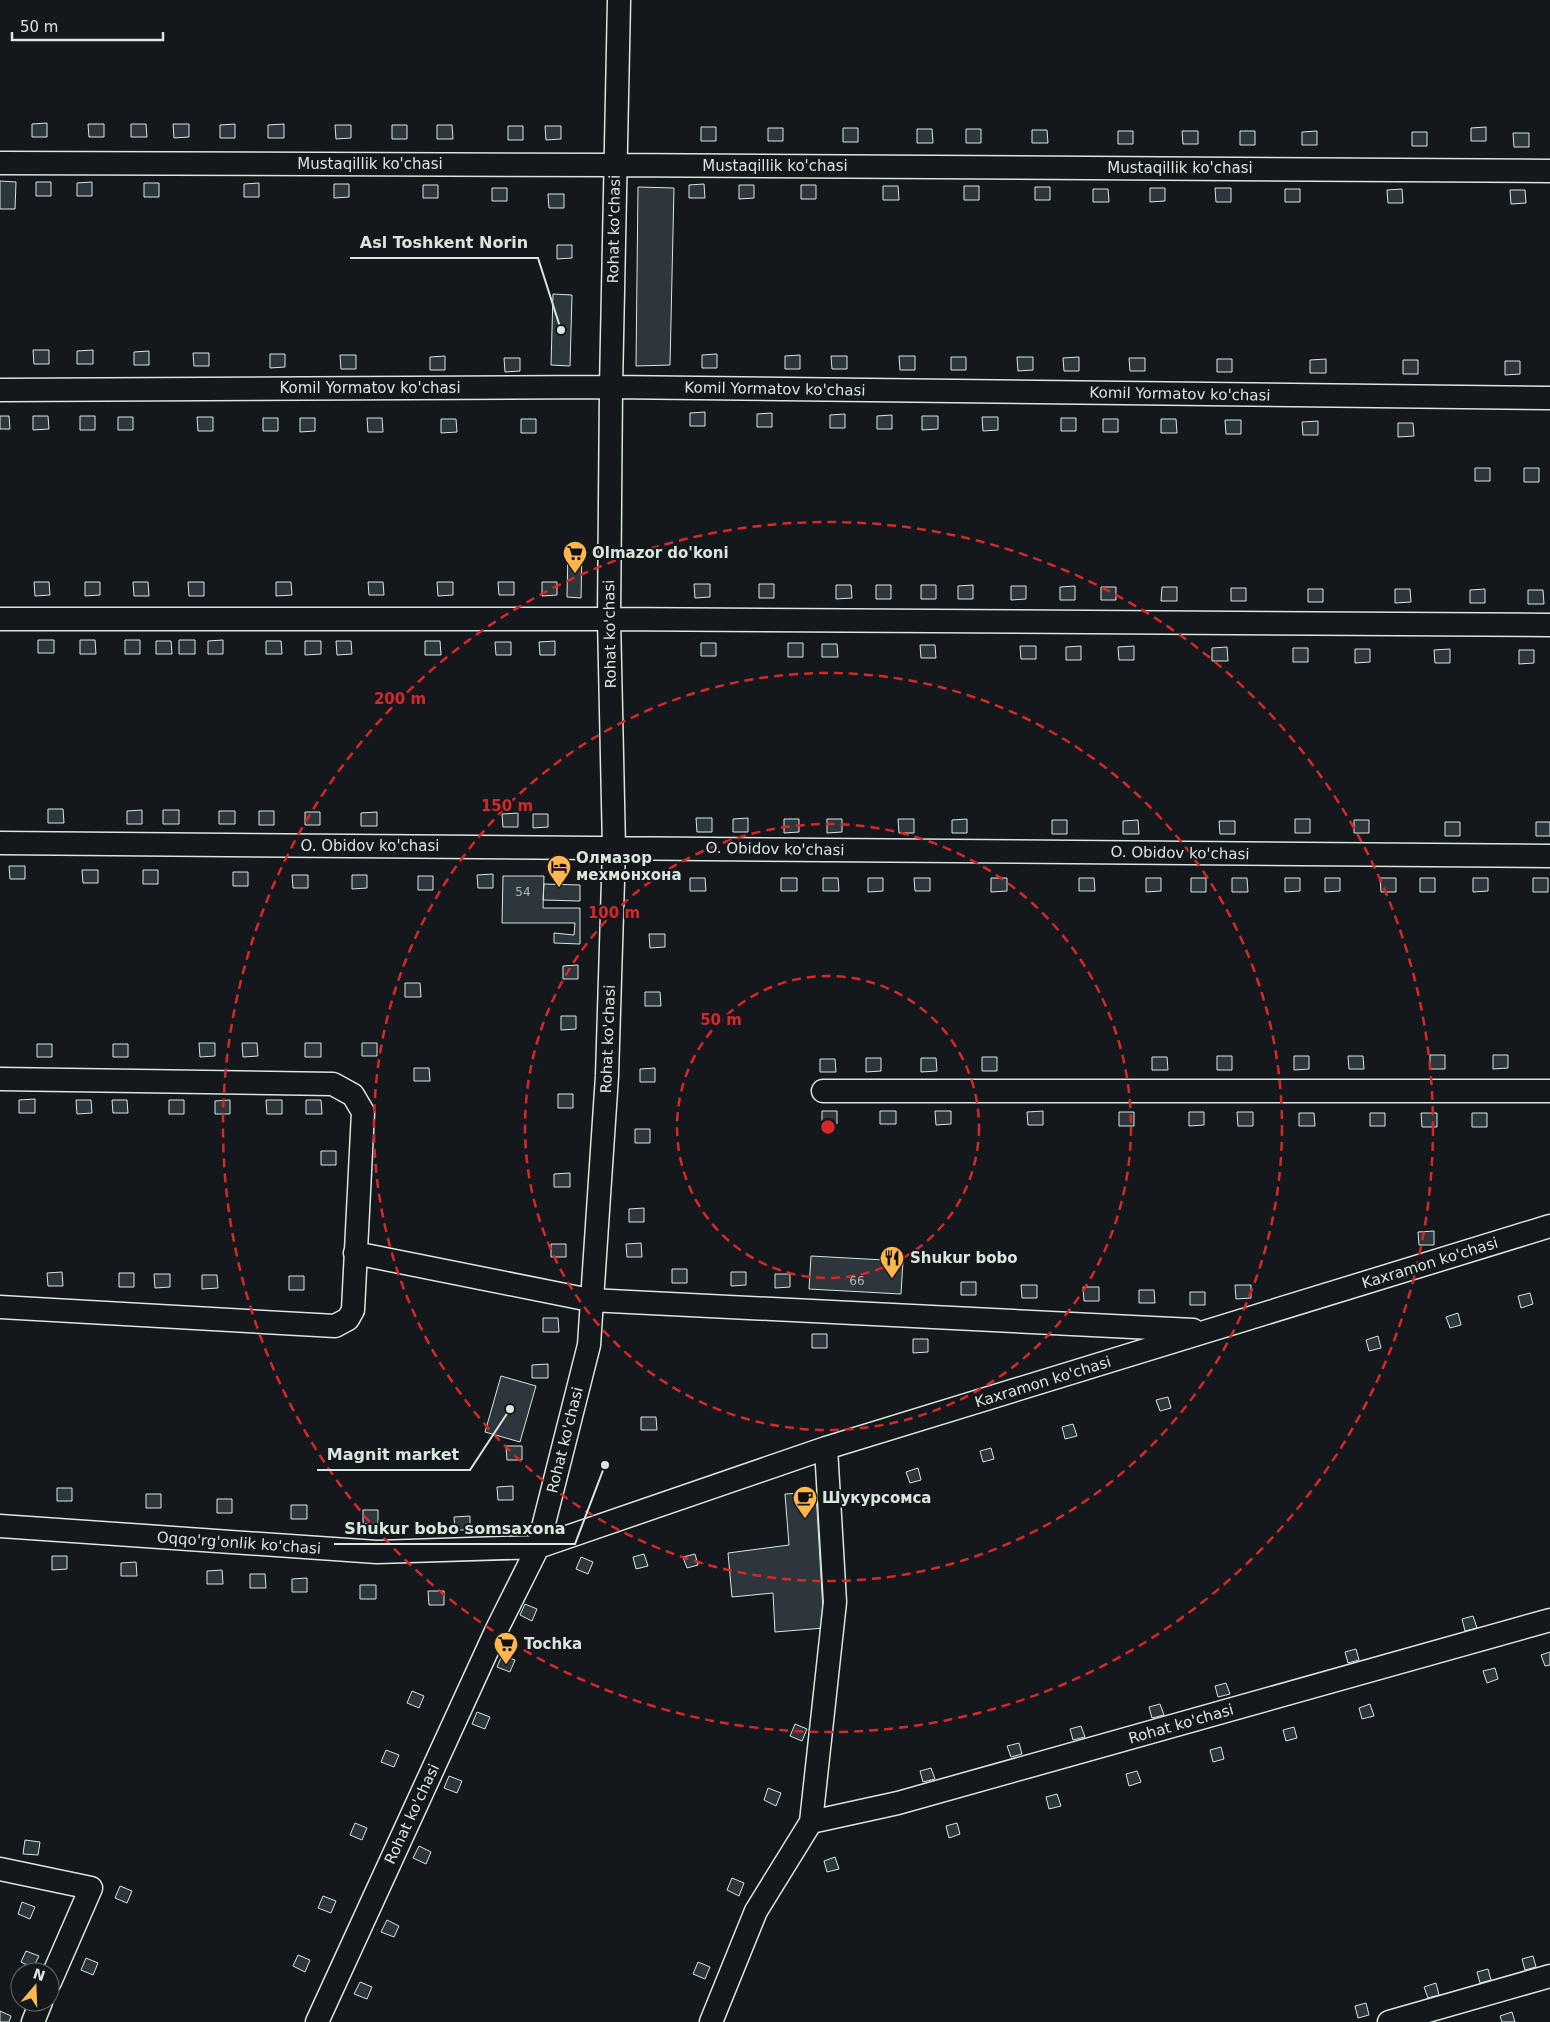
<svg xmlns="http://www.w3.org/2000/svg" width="1550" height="2022" font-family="'DejaVu Sans',sans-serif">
<rect width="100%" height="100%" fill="#14181c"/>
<path fill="#2c363c" stroke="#d8e6dc" d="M47,123V137H32V124Z
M88,124H104V137H89Z
M131,124H146L147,137H131Z
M173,124H189V137L174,138Z
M235,124V138H220V125Z
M284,124V138H268V125Z
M335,125H351V138L336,139Z
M392,125H407V139H392Z
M437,125H452L453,139H437Z
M508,126H523V140H508Z
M545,126H561V139L546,140Z
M701,127H716V141H701Z
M1486,127V141H1471V128Z
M768,128H783V141H768Z
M843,128H858V142H843Z
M917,129H932L933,143H917Z
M966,129H981V143H966Z
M1032,130H1047L1048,143H1032Z
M1118,131H1133V144H1118Z
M1182,131H1198V144H1183Z
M1240,131H1255V145H1240Z
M1317,131V145H1302V132Z
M1412,132H1427V146H1412Z
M1513,133H1529V147H1514Z
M0,181L16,182L15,209H0Z
M36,182H51V196H36Z
M92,182V196H77V183Z
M144,183H159V197H144Z
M259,183V197H244V184Z
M334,184H349V197L334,198Z
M704,184L705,198H689V185Z
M423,185H438V198H423Z
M739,185H754V198L739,199Z
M801,185H816V199H801Z
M883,186H898L899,200H883Z
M964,186H979V200H964Z
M638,187L674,188L670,365L636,366Z
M1035,187H1050V200H1035Z
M492,188H507V201H492Z
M1150,188H1165V201L1150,202Z
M1215,188H1231V202H1216Z
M1093,189H1108L1109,202H1093Z
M1285,189H1300V202H1285Z
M1402,189L1403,203H1388L1387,190Z
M1510,190H1525L1526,203L1511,204Z
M548,194H564V208H549Z
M557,245H572V258L557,259Z
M553,294L572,295L570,366L551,365Z
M33,350H49V364H34Z
M93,350V364H77V351Z
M149,351V365H134V352Z
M193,353H209V366H194Z
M270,354H285V367L270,368Z
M717,354V368H702V355Z
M340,355H356V369H341Z
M800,355V369H785V356Z
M445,356V370H430V357Z
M831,356H847V369H832Z
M899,356H915V370H900Z
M951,357H966V370H951Z
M1017,357H1033V370L1018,371Z
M1079,357V371H1064L1063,358Z
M504,358H520V371L505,372Z
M1129,358H1145V371H1130Z
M1217,359H1232V372H1217Z
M1326,359V373H1310V360Z
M1403,360H1418V374H1403Z
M1505,361H1520V374L1505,375Z
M705,412V426H690V413Z
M772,413V427H757V414Z
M845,414V428H830V415Z
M892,415V429H877V416Z
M0,416H9L10,429H0Z
M33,416H48L49,429L33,430Z
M80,416H95V430H80Z
M922,416H938V429L922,430Z
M118,417H133V430H118Z
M197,417H213V431H198Z
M982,417H998V430L983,431Z
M263,418H278V431H263Z
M300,418H315V431L300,432Z
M367,418H382L383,432H368Z
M1061,418H1076V431H1061Z
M441,419H456L457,432L441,433Z
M521,419H536V433H521Z
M1103,419H1118V432H1103Z
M1161,419H1176L1177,433H1161Z
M1225,420H1241V434H1226Z
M1318,421V435H1303L1302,422Z
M1398,423H1413L1414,436L1398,437Z
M1475,468H1490V481H1475Z
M1524,468H1539V482H1524Z
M568,550L582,551L581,598L567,597Z
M34,582H49L50,595L35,596Z
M85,582H100V595L85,596Z
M133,582H148L149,596H134Z
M188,582H204V596H189Z
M276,582H291L292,595L276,596Z
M368,582H383L384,595H369Z
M437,582H453V595L438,596Z
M498,582H514V595H499Z
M542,582H557V595L542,596Z
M694,584H710V597L695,598Z
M759,584H774V598H759Z
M836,585H851L852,598L836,599Z
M876,585H891V599H876Z
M921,585H936V599H921Z
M973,585V599H958V586Z
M1011,586H1026V599L1011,600Z
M1075,586V600H1060V587Z
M1101,587H1116V600H1101Z
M1162,587H1177V601H1161Z
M1231,588H1246V601H1231Z
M1308,589H1323V602H1308Z
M1395,589H1410L1411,602L1395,603Z
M1485,589V603H1470V590Z
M1528,590H1543L1544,604H1528Z
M38,640H54V653H38Z
M80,640H95L96,654H80Z
M125,640H140V654H125Z
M179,640H195V654H179Z
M223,640V654H208V641Z
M156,641H171L172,654H156Z
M266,641H281L282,654H266Z
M305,641H321V654L305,655Z
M336,641H351L352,654L337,655Z
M425,641H440L441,655H425Z
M555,641V655H540L539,642Z
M495,642H511V655H496Z
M701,643H716V656H701Z
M788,643H803V657H788Z
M822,644H837L838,657H822Z
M920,645H935L936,658H921Z
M1020,646H1036V659H1021Z
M1081,646V660H1066V647Z
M1134,646V660H1119L1118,647Z
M1227,647L1228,661H1212V648Z
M1293,648H1308V662H1293Z
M1355,649H1370V662L1355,663Z
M1450,649V663H1435L1434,650Z
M1519,650H1534V663L1519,664Z
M48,809H63L64,823H48Z
M142,810V824H127V811Z
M163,810H179V824H163Z
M219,811H235V824H219Z
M259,811H274V825H259Z
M305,812H320V825H305Z
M377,812V826H361V813Z
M518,813V827H503L502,814Z
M533,814H548V827L533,828Z
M696,818H712V832H697Z
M748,818V832H733V819Z
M784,819H799V832L784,833Z
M827,819H842V832L827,833Z
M898,819H914V833H899Z
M967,819V833H952V820Z
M1295,819H1310V833H1295Z
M1052,820H1067V834H1052Z
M1138,820L1139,834H1123V821Z
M1354,820H1369V833H1354Z
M1219,821H1235V834H1220Z
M1445,822H1460V836H1445Z
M1536,822H1550V836H1536Z
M9,866H25V879H10Z
M82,870H98V883H83Z
M143,870H158V884H143Z
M233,872H248V886H233Z
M493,874V888H478L477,875Z
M292,875H308V888H293Z
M352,875H367V888L352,889Z
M418,876H433V890H418Z
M503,876H544L543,908H580V944L554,943V933L574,935L575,923H502Z
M690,878H705L706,891H690Z
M781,878H797V891H781Z
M823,878H838L839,891H823Z
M868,878H883V891L868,892Z
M914,878H930V891H915Z
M991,878H1007V891L991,892Z
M1079,878H1094L1095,891H1079Z
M1146,878H1161V891L1146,892Z
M1191,878H1206V892H1191Z
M1232,878H1247L1248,892H1232Z
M1285,878H1300V891L1285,892Z
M1325,878H1340V891L1325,892Z
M1380,878H1396V892H1381Z
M1420,878H1435V892H1420Z
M1473,878H1488V891L1473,892Z
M1533,878H1548V892H1533Z
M544,884L580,885V901L543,900Z
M649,934H665V947L650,948Z
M578,965V979H563V966Z
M405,983H420L421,997H405Z
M645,992H660L661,1006H645Z
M561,1016H576V1029L561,1030Z
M199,1043H215V1056L200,1057Z
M242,1043H257L258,1056L243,1057Z
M305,1043H321V1057H305Z
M362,1043H377V1056H362Z
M37,1044H52V1057H37Z
M113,1044H128V1057H113Z
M1430,1055H1445V1069H1430Z
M1493,1055H1508V1068L1493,1069Z
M1217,1056H1232V1070H1217Z
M1294,1056H1309V1069L1294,1070Z
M1348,1056H1363L1364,1069H1349Z
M982,1057H997V1071H982Z
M1152,1057H1167L1168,1070H1152Z
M866,1058H881V1071L866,1072Z
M921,1058H936L937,1071L921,1072Z
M820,1059H835L836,1072H820Z
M414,1068H429L430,1081H414Z
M655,1068V1082H640V1069Z
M558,1094H573V1108H558Z
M35,1099V1113H19V1100Z
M76,1100H91L92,1113L77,1114Z
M112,1100H127L128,1113H113Z
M169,1100H184V1114H169Z
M230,1100V1114H215V1101Z
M266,1100H282V1114H267Z
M306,1100H321L322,1114H306Z
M822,1111H837V1124H822Z
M880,1111H896V1124H880Z
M935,1111H951V1124L936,1125Z
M1043,1111V1125H1028L1027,1112Z
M1119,1112H1134V1126H1119Z
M1189,1112H1204V1125L1189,1126Z
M1237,1112H1253V1126H1238Z
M1299,1113H1314L1315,1126H1299Z
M1370,1113H1385V1126H1370Z
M1421,1113H1437V1127H1422Z
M1472,1113H1487V1127H1472Z
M635,1129H650V1143H635Z
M321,1151H336V1165H321Z
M570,1173V1187H554V1174Z
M644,1208V1222H629V1209Z
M1434,1231V1245H1419L1418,1232Z
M641,1243L642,1257H627L626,1244Z
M551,1244H566V1257H551Z
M811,1256L903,1261L901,1294L809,1289Z
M672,1269H687V1283H672Z
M62,1272L63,1286H48L47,1273Z
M731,1272H746V1285L731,1286Z
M119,1273H134V1287H119Z
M154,1274H170V1287L155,1288Z
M775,1274H790V1287L775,1288Z
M202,1275H217L218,1288L202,1289Z
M289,1276H304V1290H289Z
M961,1282H976V1295H961Z
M1021,1285H1037V1298H1022Z
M1235,1285H1251V1298L1236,1299Z
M1083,1287H1099V1301H1084Z
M1139,1290H1154L1155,1303H1139Z
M1190,1292H1205V1305H1190Z
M1530,1293L1533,1304L1521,1308L1518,1296Z
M1458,1313L1461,1325L1450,1328L1446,1317Z
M543,1318H558L559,1332H543Z
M812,1334H827V1348H812Z
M1378,1336L1381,1348L1369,1351L1366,1340Z
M913,1339H928V1352L913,1353Z
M548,1364V1378H532V1365Z
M501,1376L536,1386L520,1442L485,1432Z
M1168,1397L1171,1408L1160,1411L1156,1400Z
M641,1417H656L657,1430H641Z
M1073,1424L1077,1436L1065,1439L1062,1427Z
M506,1446H522V1460H507Z
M991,1448L994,1459L983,1462L980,1451Z
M918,1468L921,1480L910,1483L906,1472Z
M513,1486V1500H498L497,1487Z
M57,1488H72V1501H57Z
M816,1492L824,1628L775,1632L773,1593L732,1597L728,1553L789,1545L785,1494Z
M146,1494H161V1508H146Z
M217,1499H232V1513H217Z
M291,1505H307V1519H291Z
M363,1510H378V1524H363Z
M470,1516V1530H455L454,1517Z
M644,1554L648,1566L636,1569L633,1557Z
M695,1554L698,1565L687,1568L683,1557Z
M52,1556H67V1569L52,1570Z
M581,1557L593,1562L588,1574L576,1569Z
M136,1562L137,1576H121V1563Z
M222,1570L223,1584H207V1571Z
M250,1574H265L266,1588H250Z
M307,1578V1592H292V1579Z
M360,1585H376V1599H360Z
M428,1591H444V1605H429Z
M525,1604L537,1609L532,1621L520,1615Z
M1473,1616L1477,1628L1465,1631L1462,1619Z
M1356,1649L1359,1660L1348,1663L1345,1652Z
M1550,1652V1665L1545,1666L1541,1655Z
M502,1655L515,1660L510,1672L497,1667Z
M1495,1668L1498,1679L1487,1683L1483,1671Z
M1226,1683L1230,1694L1218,1697L1215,1686Z
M412,1691L424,1696L419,1708L407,1703Z
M1160,1704L1164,1715L1152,1718L1149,1707Z
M1370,1704L1374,1716L1362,1719L1359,1708Z
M477,1712L490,1717L485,1729L472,1724Z
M795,1724L807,1729L802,1741L790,1736Z
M1081,1726L1085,1737L1073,1740L1070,1729Z
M1294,1727L1297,1738L1286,1741L1283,1730Z
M1019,1743L1022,1754L1011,1757L1007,1746Z
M1221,1747L1224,1759L1213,1762L1210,1750Z
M386,1750L399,1755L394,1767L381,1762Z
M931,1768L935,1779L923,1782L920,1771Z
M1137,1771L1141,1782L1129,1786L1126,1774Z
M449,1776L462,1781L457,1793L444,1788Z
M768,1788L781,1793L776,1806L764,1800Z
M1057,1794L1061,1806L1049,1809L1046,1797Z
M355,1823L367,1828L362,1840L350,1835Z
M957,1823L960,1834L949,1838L946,1826Z
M25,1840L40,1842L38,1855L23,1854Z
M419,1846L431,1852L426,1864L413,1858Z
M835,1857L839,1869L827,1872L824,1861Z
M732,1878L744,1883L739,1896L727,1890Z
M120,1886L132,1891L127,1903L115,1898Z
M323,1896L336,1901L331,1913L318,1908Z
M22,1902L35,1907L30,1919L18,1914Z
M387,1920L399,1926L394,1937L381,1932Z
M26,1951L39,1956L33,1968L21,1962Z
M298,1955L310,1960L305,1972L293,1966Z
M1533,1956L1536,1967L1525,1970L1522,1959Z
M86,1958L98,1963L93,1975L81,1970Z
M698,1962L710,1967L705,1979L693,1974Z
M1488,1969L1491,1980L1480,1983L1477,1972Z
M360,1982L372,1987L367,1999L354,1994Z
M1436,1983L1439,1995L1428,1998L1424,1987Z
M1366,2003L1369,2015L1358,2018L1355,2006Z
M0,2011L11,2016L9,2022H0Z
M1512,2012L1515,2022H1502L1500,2016Z"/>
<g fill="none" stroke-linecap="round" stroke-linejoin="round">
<defs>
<path id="minor" d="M0,163L615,165L1550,171
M0,390L611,387L1550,398
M0,619H609L1550,625
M0,843L1550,856
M0,1079L333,1084L353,1095L363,1112L353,1310L348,1319L335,1326L0,1307
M823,1091H1550
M355,1253L590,1300L1193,1330
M0,1526L377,1552L538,1547L826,1448L1550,1226
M811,1822L898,1803L1550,1620
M0,1869L91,1888L50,1982
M33,2022L41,2002
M317,2022L497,1629L538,1547L589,1345L607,1076L614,848L609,619L611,387L619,0
M711,2022L756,1911L811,1822L835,1602L826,1448
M1389,2022L1550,1976"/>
</defs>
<use href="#minor" stroke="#d8e6dc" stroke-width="25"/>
<use href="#minor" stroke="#14181c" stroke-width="22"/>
</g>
<g fill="none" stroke="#d62828" stroke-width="2.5" stroke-dasharray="9 6">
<circle cx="828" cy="1127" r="151"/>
<circle cx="828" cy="1127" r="303"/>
<circle cx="828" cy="1127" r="454"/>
<circle cx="828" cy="1127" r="605"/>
</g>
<defs>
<symbol id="supermarket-pin" viewBox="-11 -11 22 30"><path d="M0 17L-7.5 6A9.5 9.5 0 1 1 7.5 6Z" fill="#ffb74d" stroke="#14181c"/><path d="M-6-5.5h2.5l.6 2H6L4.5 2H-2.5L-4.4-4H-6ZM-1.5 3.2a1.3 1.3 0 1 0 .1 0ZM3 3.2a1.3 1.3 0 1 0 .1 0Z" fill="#111"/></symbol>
<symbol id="hotel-pin" viewBox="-11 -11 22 30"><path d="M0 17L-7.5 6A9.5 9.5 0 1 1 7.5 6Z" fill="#ffb74d" stroke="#14181c"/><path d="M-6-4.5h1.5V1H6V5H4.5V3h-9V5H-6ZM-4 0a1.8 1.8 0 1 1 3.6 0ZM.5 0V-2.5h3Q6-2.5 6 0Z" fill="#111"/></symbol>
<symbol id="restaurant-pin" viewBox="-11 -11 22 30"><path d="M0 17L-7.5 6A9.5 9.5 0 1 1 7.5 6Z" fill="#ffb74d" stroke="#14181c"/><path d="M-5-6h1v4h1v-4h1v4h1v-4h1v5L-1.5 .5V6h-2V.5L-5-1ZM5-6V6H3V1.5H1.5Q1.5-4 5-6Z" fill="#111"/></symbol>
<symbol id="cafe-pin" viewBox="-11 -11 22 30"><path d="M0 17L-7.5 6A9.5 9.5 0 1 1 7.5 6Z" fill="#ffb74d" stroke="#14181c"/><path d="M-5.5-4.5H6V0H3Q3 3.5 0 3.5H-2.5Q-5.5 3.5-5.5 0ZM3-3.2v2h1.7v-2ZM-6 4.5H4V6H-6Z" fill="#111"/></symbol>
</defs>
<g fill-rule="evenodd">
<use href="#supermarket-pin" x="561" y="539" width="28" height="38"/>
<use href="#hotel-pin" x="545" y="853" width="28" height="38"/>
<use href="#restaurant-pin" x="878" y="1244" width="28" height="38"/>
<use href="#cafe-pin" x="791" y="1484" width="28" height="38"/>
<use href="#supermarket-pin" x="492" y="1630" width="28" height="38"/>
</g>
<g text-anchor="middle" stroke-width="4" stroke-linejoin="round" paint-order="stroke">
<g font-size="12" fill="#adbab4">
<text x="523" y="896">54</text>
<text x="857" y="1285">66</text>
</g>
<g font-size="15" fill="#d8e6dc" stroke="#14181c">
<text x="370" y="169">Mustaqillik ko'chasi</text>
<text x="775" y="171">Mustaqillik ko'chasi</text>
<text x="1180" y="173">Mustaqillik ko'chasi</text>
<text transform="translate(614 229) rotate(-89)" y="5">Rohat ko'chasi</text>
<text x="370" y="393">Komil Yormatov ko'chasi</text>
<text transform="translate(775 389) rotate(1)" y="5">Komil Yormatov ko'chasi</text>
<text transform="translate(1180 394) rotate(1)" y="5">Komil Yormatov ko'chasi</text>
<text transform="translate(610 634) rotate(-91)" y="5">Rohat ko'chasi</text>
<text x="370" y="851">O. Obidov ko'chasi</text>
<text transform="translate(775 849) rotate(1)" y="5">O. Obidov ko'chasi</text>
<text transform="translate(1180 853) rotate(1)" y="5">O. Obidov ko'chasi</text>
<text transform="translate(608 1039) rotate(-88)" y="5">Rohat ko'chasi</text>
<text transform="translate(1430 1263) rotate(-17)" y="5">Kaxramon ko'chasi</text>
<text transform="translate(1043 1382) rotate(-17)" y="5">Kaxramon ko'chasi</text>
<text transform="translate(565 1440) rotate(-76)" y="5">Rohat ko'chasi</text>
<text transform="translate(239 1543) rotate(4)" y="5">Oqqo'rg'onlik ko'chasi</text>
<text transform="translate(1181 1724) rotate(-16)" y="5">Rohat ko'chasi</text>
<text transform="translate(412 1814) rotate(-65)" y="5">Rohat ko'chasi</text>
</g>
<g font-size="15" font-weight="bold" fill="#d8e6dc" stroke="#14181c" text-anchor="start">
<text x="592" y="558">Olmazor do'koni</text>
<text x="576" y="863">Олмазор<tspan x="576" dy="17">мехмонхона</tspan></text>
<text x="910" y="1263">Shukur bobo</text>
<text x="822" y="1503">Шукурсомса</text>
<text x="524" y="1649">Tochka</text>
</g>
</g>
<circle cx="828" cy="1127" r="8" fill="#d62828" stroke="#14181c" stroke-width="2.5"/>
<g font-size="15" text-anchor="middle" font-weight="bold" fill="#d62828" stroke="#14181c" stroke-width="4" stroke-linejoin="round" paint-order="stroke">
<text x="400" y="704">200 m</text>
<text x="507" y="811">150 m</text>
<text x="614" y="918">100 m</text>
<text x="721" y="1025">50 m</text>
</g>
<path fill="none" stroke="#d8e6dc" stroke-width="2" d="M561 330L538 258H350M510 1409L470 1470H317M605 1465L575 1544H334"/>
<g fill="#d8e6dc" stroke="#14181c" stroke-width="2">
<circle cx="561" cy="330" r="5"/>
<circle cx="510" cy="1409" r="5"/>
<circle cx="605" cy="1465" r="5"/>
</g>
<g font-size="16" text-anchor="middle" font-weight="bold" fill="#d8e6dc" stroke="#14181c" stroke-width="4" stroke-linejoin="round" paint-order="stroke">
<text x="444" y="248">Asl Toshkent Norin</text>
<text x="393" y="1460">Magnit market</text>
<text x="455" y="1534">Shukur bobo somsaxona</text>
</g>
<g transform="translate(35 1987) rotate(19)"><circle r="24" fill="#14181c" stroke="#626a69"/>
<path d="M0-4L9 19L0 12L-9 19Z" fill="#ffb74d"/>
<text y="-8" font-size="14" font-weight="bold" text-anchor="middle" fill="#d8e6dc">N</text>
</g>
<path d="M12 32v8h151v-8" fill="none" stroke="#d8e6dc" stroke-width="2.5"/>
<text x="20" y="32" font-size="15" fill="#d8e6dc" stroke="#14181c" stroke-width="4" paint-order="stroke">50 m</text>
</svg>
